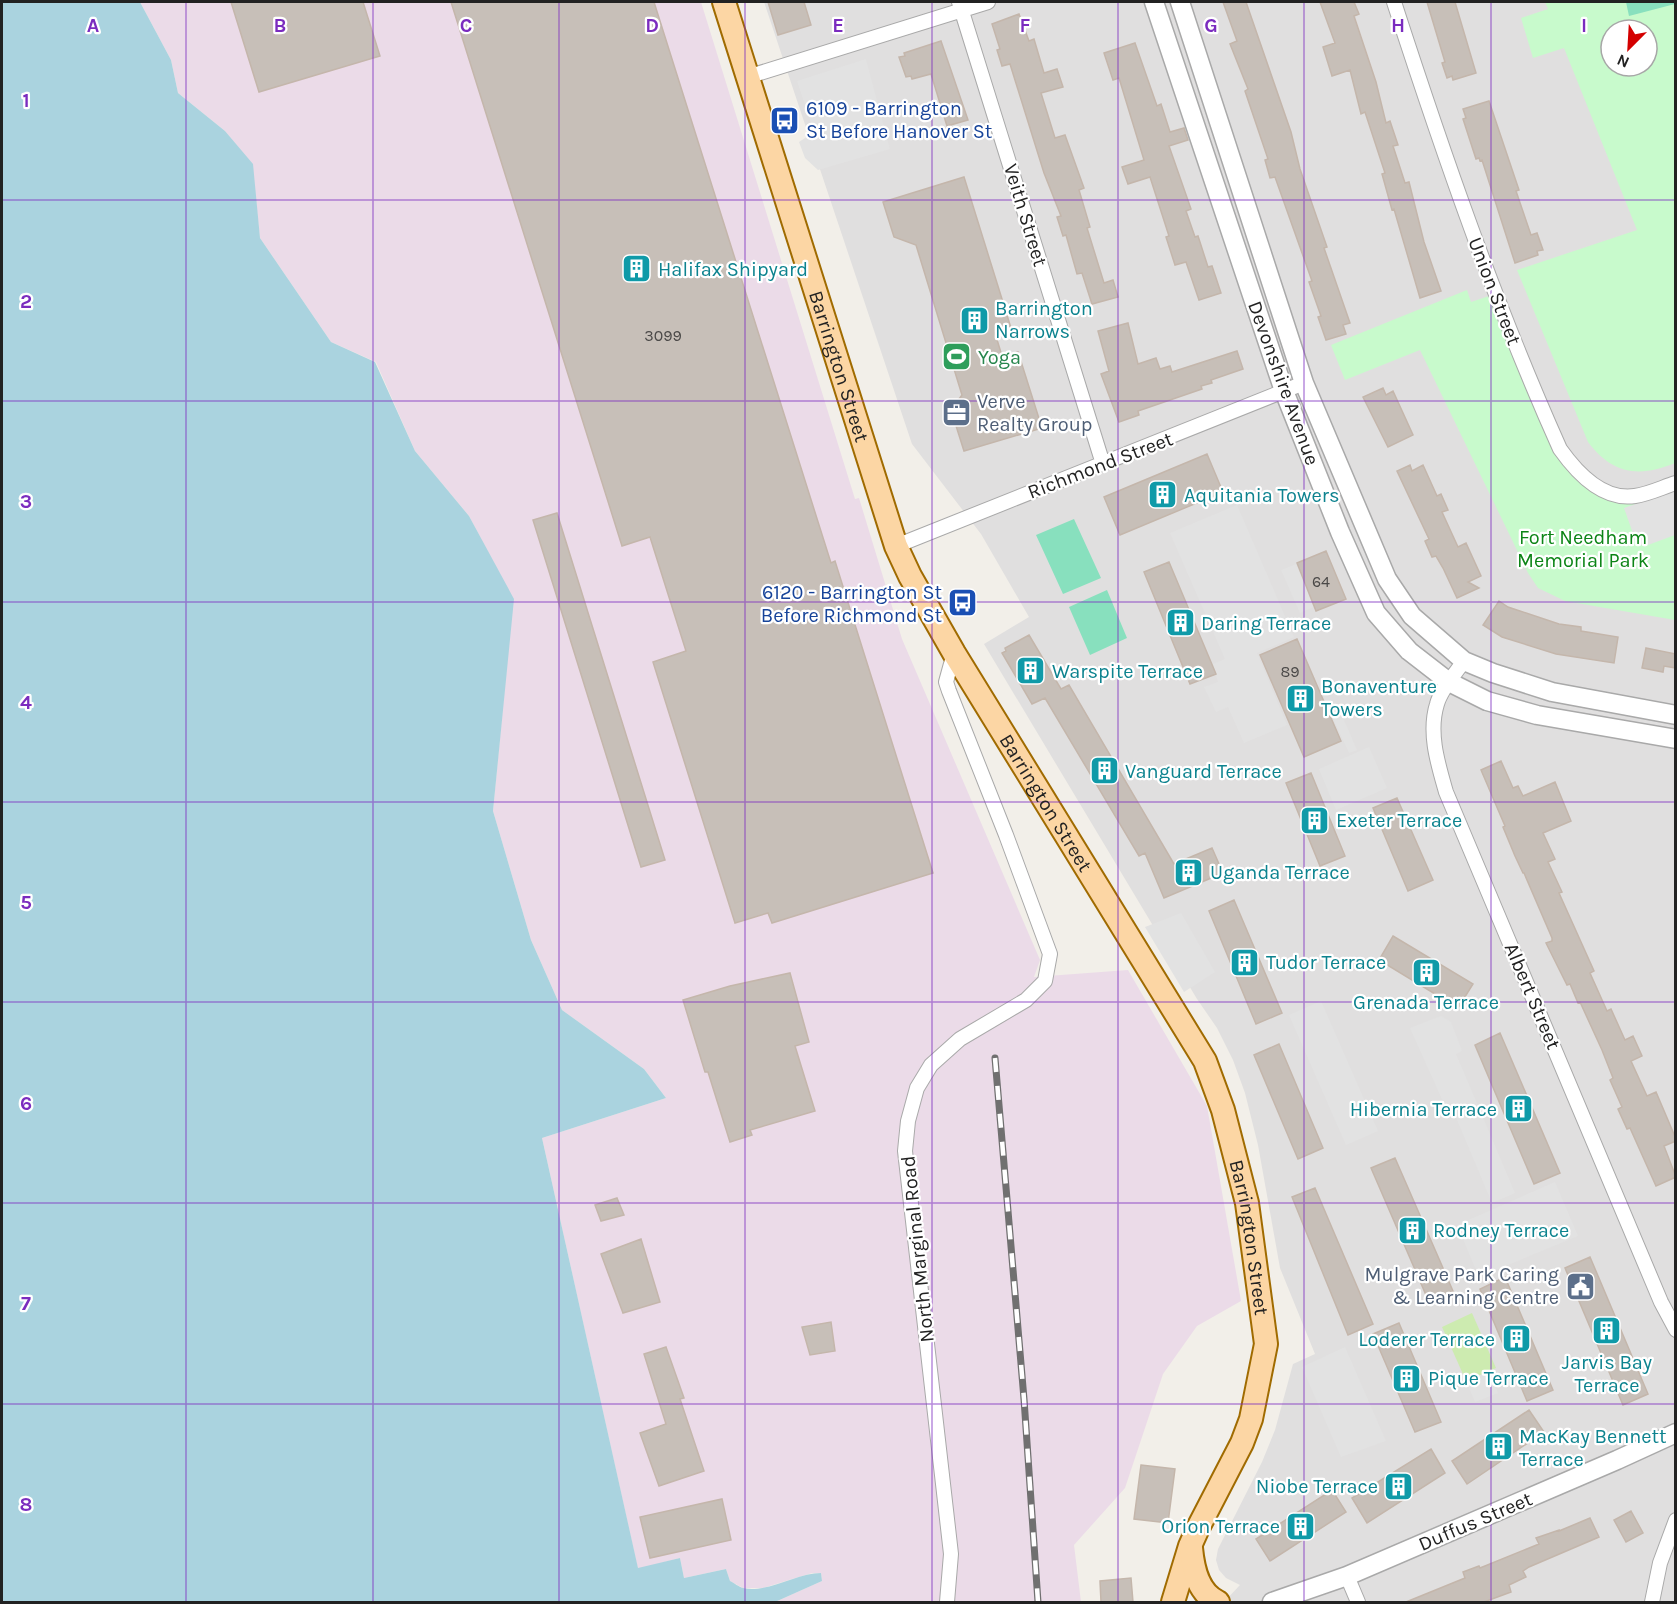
<svg xmlns="http://www.w3.org/2000/svg" width="1677" height="1604" font-family="Karla,sans-serif">
<rect width="100%" height="100%" fill="#f2efe9"/>
<path fill="#e0dfdf" fill-rule="evenodd" d="M764,2H1675V1602H1224L1240,1585L1226,1578L1219,1570L1216,1560L1218,1549L1262,1462L1275,1430L1293,1364L1315,1354L1280,1268L1258,1145L1245,1093L1233,1060L1217,1028L1197,999L984,644L1029,617L981,534L912,444ZM1611,30H1647V66H1611Z"/>
<path fill="#ebdbe8" d="M140,2H701L855,499L859,498L902,639L1040,960L1034,977L1128,970L1207,1106L1241,1301L1197,1326L1163,1374L1125,1488L1074,1545L1081,1602H775L822,1581L821,1573H812L763,1588H743L730,1581L726,1569L684,1578L680,1558L638,1569L542,1138L666,1098L644,1069L562,1010L531,940L493,811L513,599L469,516L415,451L376,362L331,342L260,238L252,164L225,131L178,93L171,60Z"/>
<path fill="#cdebb0" d="M1472,1313L1496,1368L1466,1381L1442,1327Z"/>
<path fill="#c8facc" fill-rule="evenodd" d="M1545,2H1675V463C1639,478 1612,474 1588,442L1517,270L1637,230L1564,48L1533,58L1521,18L1548,9ZM1611,30H1647V66H1611Z
M1467,290L1471,302L1489,296L1550,439L1563,463L1575,479L1597,494L1626,503H1647L1675,497V620L1565,601L1538,588L1528,573L1420,350L1345,380L1331,345Z"/>
<path fill="#88e0be" d="M1626,2H1675V4L1629,16Z
M1074,519L1101,578L1063,594L1036,535Z
M1107,590L1127,638L1090,655L1069,607Z"/>
<path fill="#e2e2e2" d="M866,59L890,149L818,170L805,158L799,142L814,132L797,81Z
M1675,490V535L1648,545H1641L1635,539L1624,508Z
M1237,505L1294,637L1257,653L1287,725L1244,743L1228,707L1216,712L1204,687L1218,682L1213,664L1225,659L1170,533Z
M1296,564L1314,607L1300,613L1281,570Z
M1337,704L1357,750L1349,753L1328,708Z
M1369,747L1387,788L1336,810L1319,769Z
M1181,913L1215,972L1184,992L1145,927Z
M1321,1001L1378,1131L1346,1145L1289,1015Z
M1441,1016L1451,1022L1462,1051L1456,1054L1515,1193L1492,1203L1455,1115L1450,1117L1410,1028Z
M1555,1182L1578,1236L1479,1277L1457,1225Z
M1345,1347L1386,1441L1341,1457L1302,1367Z
M1490,1371L1498,1393L1475,1402L1466,1381Z"/>
<path fill="#aad3df" d="M2,2H140L171,60L178,93L225,131L253,164L260,238L331,342L375,362L415,451L469,516L514,599L493,811L531,940L562,1010L644,1069L666,1098L542,1138L638,1568L680,1558L684,1578L726,1569L730,1581C734,1583 739,1587 743,1588C766,1594 797,1573 821,1573L822,1581L775,1602H2Z"/>
<path fill="#c7bfb8" stroke="#c4b6ab" stroke-width="1.5" d="M231,2H363L380,56L259,92Z
M451,2H654L831,563L835,561L933,873L772,923L768,913L735,923L653,662L686,651L650,537L622,546Z
M768,2H804L811,25L778,35Z
M1223,2H1246L1291,132L1300,169L1327,247L1324,248L1350,323L1343,325L1346,334L1326,340L1318,317L1321,316L1309,282L1312,281L1275,177L1270,178L1265,160L1268,159L1245,91L1248,89L1230,44L1237,41Z
M1320,2H1354L1359,14L1354,16L1376,82L1386,123L1390,121L1398,145L1393,146L1405,183L1409,182L1424,242L1441,291L1420,298L1394,209L1392,210L1382,174L1385,173L1365,112L1361,114L1350,70L1332,76L1323,47L1335,43Z
M1427,2H1455L1476,73L1453,80L1452,76L1447,78L1442,63L1445,62Z
M1019,14L1029,41L1034,39L1044,73L1057,69L1063,87L1041,93L1055,138L1065,135L1084,188L1079,190L1090,227L1087,228L1104,283L1113,280L1118,297L1092,304L1082,273L1077,274L1066,235L1063,236L1057,217L1061,216L1044,173L1010,64L1002,66L997,50L1000,49L992,24Z
M941,41L968,120L947,126L931,74L912,79L911,76L906,77L899,57L905,56L904,53Z
M1135,43L1157,106L1161,104L1170,132L1184,128L1188,140L1169,146L1191,209L1186,211L1195,237L1198,236L1208,267L1212,266L1221,293L1199,300L1186,262L1175,265L1166,237L1169,236L1150,177L1128,184L1122,167L1144,160L1119,78L1113,80L1104,53Z
M1489,101L1519,190L1516,191L1531,235L1537,233L1543,250L1537,251L1538,255L1515,263L1482,160L1480,161L1479,158L1476,159L1463,119L1466,118L1463,109Z
M964,177L1011,328L995,333L1002,356L1018,352L1042,428L964,451L951,410L962,395L916,245L894,237L883,202Z
M1128,323L1138,364L1156,358L1160,369L1170,366L1172,372L1237,351L1243,369L1211,380L1212,383L1201,386L1202,389L1138,411L1139,415L1119,422L1101,374L1109,371L1098,331Z
M1383,388L1386,395L1393,391L1413,435L1388,447L1363,397Z
M1207,454L1223,492L1120,535L1104,497Z
M1410,465L1412,471L1423,465L1437,496L1441,494L1448,510L1442,512L1458,547L1466,543L1481,576L1468,582L1479,588L1457,598L1443,568L1436,556L1432,557L1425,541L1429,539L1397,471Z
M557,513L665,860L641,867L533,520Z
M1326,551L1346,599L1316,611L1297,563Z
M1169,562L1216,674L1190,684L1144,572Z
M1499,601L1508,607L1559,624L1581,627V631L1618,637L1614,663L1556,654L1502,637L1483,625Z
M1029,635L1061,689L1069,685L1174,864L1212,848L1223,873L1164,898L1145,853L1139,856L1045,698L1032,704L1002,653L1006,651L1005,648Z
M1297,639L1341,741L1304,757L1260,655Z
M1646,648L1676,654V668L1664,666L1663,672L1642,668Z
M1501,761L1513,788L1518,786L1523,796L1555,782L1571,821L1543,833L1555,859L1548,862L1562,892L1559,893L1594,971L1590,973L1607,1011L1611,1009L1625,1040L1633,1036L1642,1056L1631,1061L1647,1096L1656,1092L1676,1139V1141L1664,1146L1676,1177L1656,1186L1630,1128L1627,1129L1618,1109L1622,1107L1610,1080L1613,1078L1602,1050L1580,1002L1578,1003L1570,984L1567,985L1546,943L1552,941V938L1524,873H1523L1515,856L1503,827L1505,826L1481,770Z
M1311,773L1345,856L1320,866L1286,783Z
M1397,798L1433,880L1408,891L1373,808Z
M1234,900L1282,1013L1256,1024L1209,911Z
M1393,936L1473,984L1458,1008L1379,960Z
M790,973L809,1042L795,1046L815,1111L750,1130L752,1135L730,1142L708,1072H705L683,1000L730,986Z
M1500,1033L1560,1173L1534,1184L1475,1045Z
M1279,1044L1323,1148L1298,1159L1254,1055Z
M1395,1158L1453,1291L1429,1302L1371,1168Z
M1315,1188L1373,1324L1348,1335L1292,1197Z
M617,1198L624,1215L601,1221L595,1205Z
M641,1239L660,1302L623,1313L601,1254Z
M1590,1257L1648,1394L1623,1405L1565,1268Z
M1505,1277L1553,1390L1527,1401L1480,1289Z
M831,1322L835,1351L810,1355L802,1327Z
M1399,1323L1441,1422L1415,1432L1373,1334Z
M666,1347L684,1398L680,1399L704,1471L659,1486L640,1433L666,1424L644,1354Z
M1529,1410L1544,1432L1467,1484L1452,1461Z
M1431,1449L1445,1473L1367,1523L1352,1498Z
M1141,1465L1175,1469L1168,1523L1134,1519Z
M1332,1490L1346,1512L1270,1561L1256,1539Z
M722,1499L731,1540L650,1558L640,1517Z
M1631,1511L1643,1533L1626,1542L1614,1520Z
M1590,1518L1599,1537L1529,1567L1523,1571L1526,1577L1509,1585L1511,1592L1484,1602H1406L1465,1578L1463,1572L1479,1566L1480,1568L1539,1544L1536,1538L1559,1530V1531Z
M1131,1578L1133,1602H1101L1100,1581Z"/>
<g fill="none" stroke-linecap="round" stroke-linejoin="round">
<defs>
<path id="minor" d="M959,2L1103,464
M1394,2C1443,153 1495,304 1560,449C1577,473 1603,501 1635,496C1649,494 1663,487 1676,483
M747,77L988,2
M896,546L1304,383
M1464,661C1455,674 1441,689 1437,704C1428,733 1438,764 1446,792L1661,1302L1676,1330
M1347,1576L1358,1602
M947,1602L951,1554L905,1151L908,1121L917,1088L931,1065L960,1039L1026,1000L1045,981L1050,954L1006,835L949,691L946,682L954,653
M1652,1602L1660,1563L1676,1520"/>
<path id="tertiary" d="M1154,2L1284,391L1340,532L1376,613L1409,651L1449,682L1487,701L1537,715L1676,739
M1180,2L1304,383L1387,579L1412,616L1464,661L1493,673L1552,692L1676,715
M1272,1602L1347,1576L1617,1460L1676,1433"/>
<g id="primary">
<path id="s1" d="M724,2L896,546L910,576L954,653L1205,1061L1223,1110L1247,1203L1266,1344L1251,1419L1242,1443L1199,1526L1190,1546L1173,1602"/>
<path d="M1191,1548C1193,1569 1198,1593 1218,1602"/>
</g>
</defs>
<use href="#minor" stroke="#a9a9a9" stroke-width="16"/>
<use href="#tertiary" stroke="#a9a9a9" stroke-width="21"/>
<use href="#primary" stroke="#a06b00" stroke-width="26"/>
<use href="#minor" stroke="#fff" stroke-width="14"/>
<use href="#tertiary" stroke="#fff" stroke-width="18"/>
<use href="#primary" stroke="#fcd6a4" stroke-width="22"/>
<defs>
<path id="rail" d="M995,1058L1024,1399L1038,1602"/>
</defs>
<use href="#rail" stroke="#707070" stroke-width="7"/>
<use href="#rail" stroke="#fff" stroke-width="4.5" stroke-dasharray="14" stroke-linecap="butt"/>
</g>
<path fill="none" stroke="#7b2cbf" stroke-width="1.5" stroke-opacity="0.55" d="M186,2V1602M373,2V1602M559,2V1602M745,2V1602M932,2V1602M1118,2V1602M1304,2V1602M1491,2V1602M2,200H1676M2,401H1676M2,602H1676M2,802H1676M2,1002H1676M2,1203H1676M2,1404H1676"/>
<defs>
<symbol id="bus-square" viewBox="-11 -11 22 22"><rect x="-9" y="-9" width="18" height="18" rx="4" fill="#1a4fb4" stroke="#fff"/><path d="M-5-6H5V4H4V6H2V4H-2V6H-4V4H-5ZM-3.5-4V0h7V-4ZM-3.5 1.2v1.5H-2V1.2ZM2 1.2v1.5H3.5V1.2Z" fill="#fff"/></symbol>
<symbol id="building-square" viewBox="-11 -11 22 22"><rect x="-9" y="-9" width="18" height="18" rx="4" fill="#0f9aa8" stroke="#fff"/><path d="M-4-6H4V6H1V3H-1V6H-4ZM-2.5-4.3h1.7v1.8h-1.7ZM.8-4.3h1.7v1.8H.8ZM-2.5-1h1.7V.8h-1.7ZM.8-1h1.7V.8H.8Z" fill="#fff"/></symbol>
<symbol id="stadium-square" viewBox="-11 -11 22 22"><rect x="-9" y="-9" width="18" height="18" rx="4" fill="#2e9e5b" stroke="#fff"/><path d="M0-5a6.5 5 0 1 0 0 10a6.5 5 0 1 0 0-10ZM-3.5-1.8h7v3.6h-7Z" fill="#fff"/></symbol>
<symbol id="office-square" viewBox="-11 -11 22 22"><rect x="-9" y="-9" width="18" height="18" rx="4" fill="#5c6f8a" stroke="#fff"/><path d="M-6-3h4V-5.5h4V-3h4V5H-6ZM-1-4.5V-3h2v-1.5ZM-6 0V1H6V0Z" fill="#fff"/></symbol>
<symbol id="civic-square" viewBox="-11 -11 22 22"><rect x="-9" y="-9" width="18" height="18" rx="4" fill="#5c6f8a" stroke="#fff"/><path d="M-.6-6.5H3V-4.5H.6V-3L4-1V1h2V6H-6V1h2V-1L-.6-3ZM-1.2 2.5V6h2.4V2.5Z" fill="#fff"/></symbol>
</defs>
<g fill-rule="evenodd">
<use href="#bus-square" x="768" y="104" width="33" height="33"/>
<use href="#building-square" x="620" y="252" width="33" height="33"/>
<use href="#building-square" x="958" y="304" width="33" height="33"/>
<use href="#stadium-square" x="940" y="340" width="33" height="33"/>
<use href="#office-square" x="940" y="396" width="33" height="33"/>
<use href="#building-square" x="1146" y="478" width="33" height="33"/>
<use href="#bus-square" x="946" y="586" width="33" height="33"/>
<use href="#building-square" x="1164" y="606" width="33" height="33"/>
<use href="#building-square" x="1014" y="654" width="33" height="33"/>
<use href="#building-square" x="1284" y="682" width="33" height="33"/>
<use href="#building-square" x="1088" y="754" width="33" height="33"/>
<use href="#building-square" x="1298" y="804" width="33" height="33"/>
<use href="#building-square" x="1172" y="856" width="33" height="33"/>
<use href="#building-square" x="1228" y="946" width="33" height="33"/>
<use href="#building-square" x="1410" y="956" width="33" height="33"/>
<use href="#building-square" x="1502" y="1092" width="33" height="33"/>
<use href="#building-square" x="1396" y="1214" width="33" height="33"/>
<use href="#civic-square" x="1564" y="1270" width="33" height="33"/>
<use href="#building-square" x="1590" y="1314" width="33" height="33"/>
<use href="#building-square" x="1500" y="1322" width="33" height="33"/>
<use href="#building-square" x="1390" y="1362" width="33" height="33"/>
<use href="#building-square" x="1482" y="1430" width="33" height="33"/>
<use href="#building-square" x="1382" y="1470" width="33" height="33"/>
<use href="#building-square" x="1284" y="1510" width="33" height="33"/>
</g>
<g text-anchor="middle" stroke-width="4.5" stroke-linejoin="round" paint-order="stroke">
<g font-size="16" fill="#4b4948">
<text x="663" y="341">3099</text>
<text x="1321" y="587">64</text>
<text x="1290" y="677">89</text>
</g>
<g font-size="20" fill="#164399" stroke="#fff" text-anchor="start">
<text x="806" y="115">6109 - Barrington<tspan x="806" dy="23">St Before Hanover St</tspan></text>
<text x="942" y="599" text-anchor="end">6120 - Barrington St<tspan x="942" dy="23">Before Richmond St</tspan></text>
</g>
<g font-size="20" fill="#222" stroke="#fff">
<text transform="translate(1026 215) rotate(73)" y="7">Veith Street</text>
<text transform="translate(1495 291) rotate(69)" y="7">Union Street</text>
<text dy="7" stroke="none"><textPath href="#s1" startOffset="382">Barrington Street</textPath></text>
<text transform="translate(1284 383) rotate(70)" y="7">Devonshire Avenue</text>
<text transform="translate(1100 465) rotate(-21)" y="7">Richmond Street</text>
<text dy="7" stroke="none"><textPath href="#s1" startOffset="868">Barrington Street</textPath></text>
<text transform="translate(1533 996) rotate(67)" y="7">Albert Street</text>
<text dy="7" stroke="none"><textPath href="#s1" startOffset="1354">Barrington Street</textPath></text>
<text transform="translate(917 1249) rotate(-96)" y="7">North Marginal Road</text>
<text transform="translate(1475 1521) rotate(-23)" y="7">Duffus Street</text>
</g>
<g font-size="20" fill="#0d838f" stroke="#fff" text-anchor="start">
<text x="658" y="276">Halifax Shipyard</text>
<text x="995" y="315">Barrington<tspan x="995" dy="23">Narrows</tspan></text>
<text x="1184" y="502">Aquitania Towers</text>
<text x="1201" y="630">Daring Terrace</text>
<text x="1052" y="678">Warspite Terrace</text>
<text x="1321" y="693">Bonaventure<tspan x="1321" dy="23">Towers</tspan></text>
<text x="1125" y="778">Vanguard Terrace</text>
<text x="1336" y="827">Exeter Terrace</text>
<text x="1210" y="879">Uganda Terrace</text>
<text x="1266" y="969">Tudor Terrace</text>
<text x="1426" y="1009" text-anchor="middle">Grenada Terrace</text>
<text x="1497" y="1116" text-anchor="end">Hibernia Terrace</text>
<text x="1433" y="1237">Rodney Terrace</text>
<text x="1495" y="1346" text-anchor="end">Loderer Terrace</text>
<text x="1607" y="1369" text-anchor="middle">Jarvis Bay<tspan x="1607" dy="23">Terrace</tspan></text>
<text x="1428" y="1385">Pique Terrace</text>
<text x="1519" y="1443">MacKay Bennett<tspan x="1519" dy="23">Terrace</tspan></text>
<text x="1378" y="1493" text-anchor="end">Niobe Terrace</text>
<text x="1280" y="1533" text-anchor="end">Orion Terrace</text>
</g>
<g font-size="20" fill="#27864d" stroke="#fff" text-anchor="start">
<text x="978" y="364">Yoga</text>
</g>
<g font-size="20" fill="#4e5e75" stroke="#fff" text-anchor="start">
<text x="977" y="408">Verve<tspan x="977" dy="23">Realty Group</tspan></text>
<text x="1559" y="1281" text-anchor="end">Mulgrave Park Caring<tspan x="1559" dy="23">&amp; Learning Centre</tspan></text>
</g>
<g font-size="20" fill="#0c8416" stroke="#fff">
<text x="1583" y="544">Fort Needham<tspan x="1583" dy="23">Memorial Park</tspan></text>
</g>
</g>
<g font-size="20" text-anchor="middle" font-weight="bold" fill="#7b2cbf" stroke="#fff" stroke-width="4.5" stroke-linejoin="round" paint-order="stroke">
<text x="93" y="32">A</text>
<text x="280" y="32">B</text>
<text x="466" y="32">C</text>
<text x="652" y="32">D</text>
<text x="838" y="32">E</text>
<text x="1025" y="32">F</text>
<text x="1211" y="32">G</text>
<text x="1398" y="32">H</text>
<text x="1584" y="32">I</text>
<text x="26" y="107">1</text>
<text x="26" y="308">2</text>
<text x="26" y="508">3</text>
<text x="26" y="709">4</text>
<text x="26" y="909">5</text>
<text x="26" y="1110">6</text>
<text x="26" y="1310">7</text>
<text x="26" y="1511">8</text>
</g>
<rect width="1677" height="1604" fill="none" stroke="#222222" stroke-width="6"/>
<g transform="translate(1629 48) rotate(204)"><circle r="28" fill="#ffffff" stroke="#a7a7a7" stroke-width="1.5"/>
<path d="M0-4.5L10 22L0 15L-10 22Z" fill="#d40000"/>
<text y="-9" font-size="16" font-weight="bold" text-anchor="middle" fill="#222222">N</text>
</g>
</svg>
